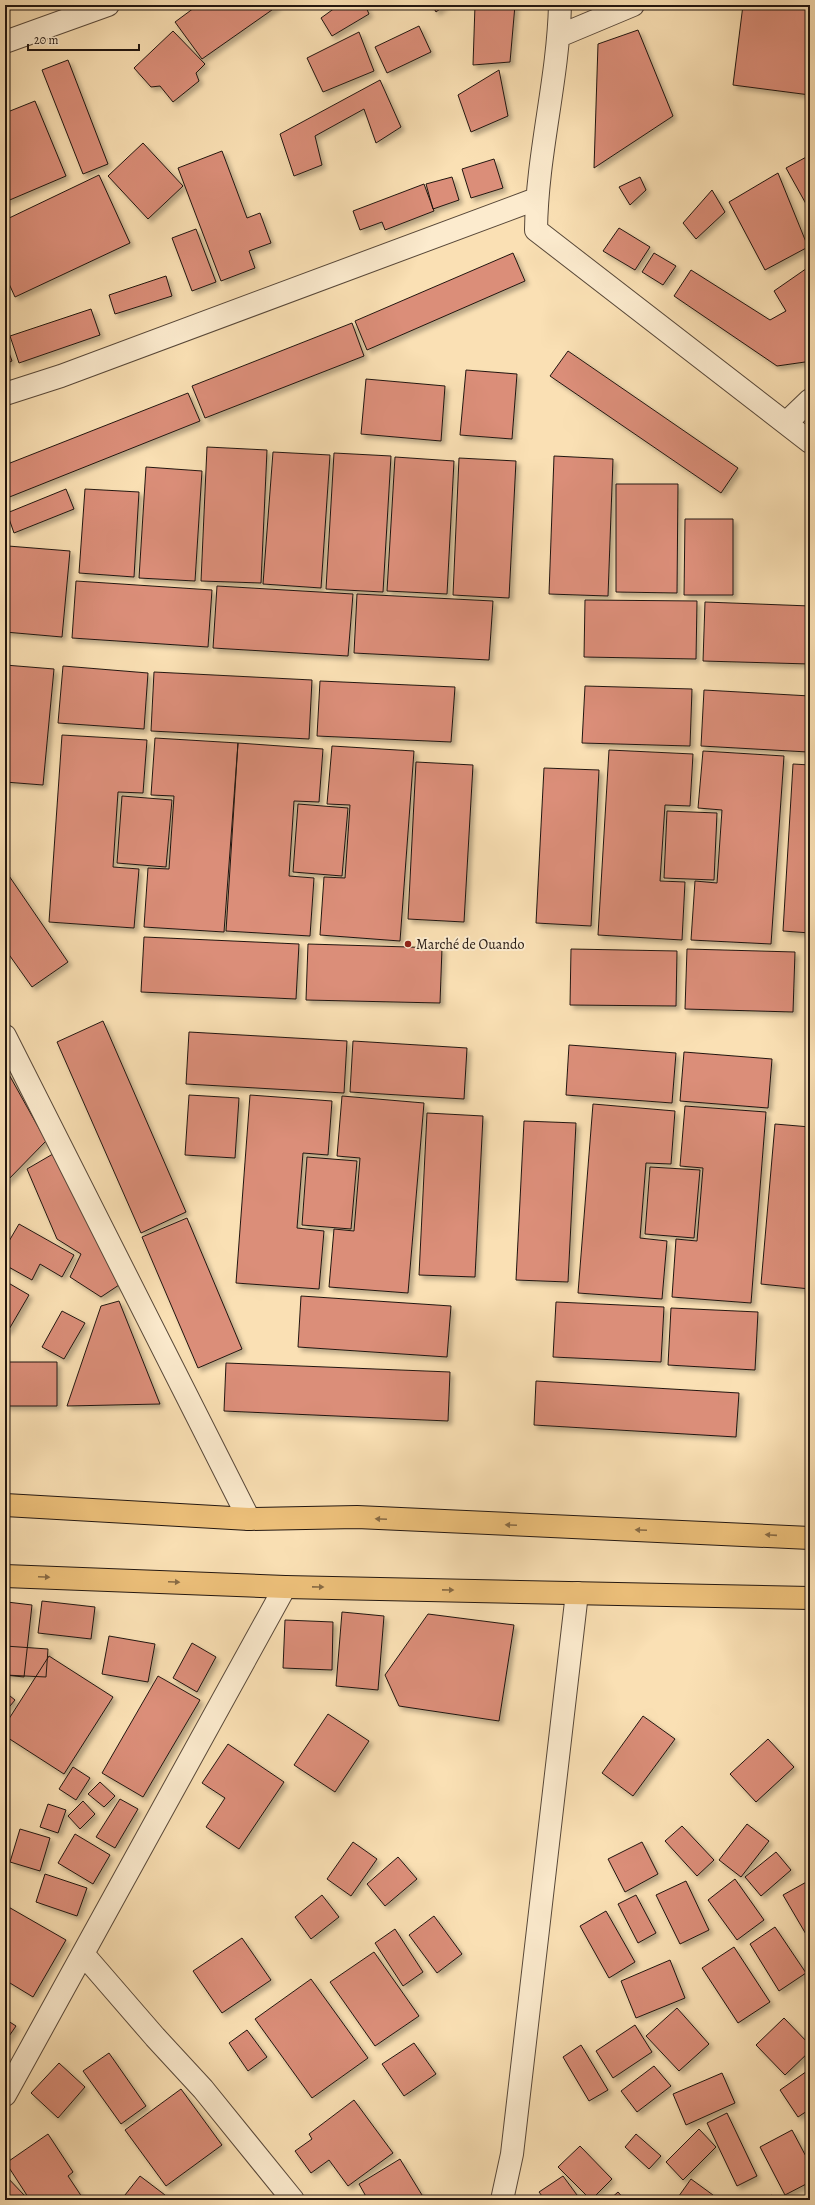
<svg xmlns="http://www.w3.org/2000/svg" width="815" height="2205" font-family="Alegreya,serif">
<defs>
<filter id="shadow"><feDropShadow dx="3.5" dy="3.5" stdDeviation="2" flood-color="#0004"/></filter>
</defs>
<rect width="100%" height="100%" fill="#fae0b4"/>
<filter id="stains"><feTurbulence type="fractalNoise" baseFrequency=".005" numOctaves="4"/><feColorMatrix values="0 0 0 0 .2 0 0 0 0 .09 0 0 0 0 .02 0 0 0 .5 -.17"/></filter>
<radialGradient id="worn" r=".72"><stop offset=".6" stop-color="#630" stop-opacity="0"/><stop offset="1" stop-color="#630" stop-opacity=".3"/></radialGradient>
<path fill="#db8e79" stroke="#221610" filter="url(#shadow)" d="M198,5H279L202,59L175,22Z
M339,5H365L369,14L332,36L321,18Z
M432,5H445L436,12Z
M475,5H515L510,62L473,65Z
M743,5H810V95L733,85Z
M419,26L431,52L387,73L375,47Z
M638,30L673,116L594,168L598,44Z
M173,31L205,64L196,73L199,81L173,102L160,86L151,87L134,68Z
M359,32L374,71L323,92L307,58Z
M68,60L108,164L83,174L42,70Z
M499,70L508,116L471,132L458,95Z
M380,80L401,127L376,143L364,109L315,136L322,165L294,176L280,134Z
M35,101L66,176L5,202V113Z
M143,143L183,186L148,219L108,176Z
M222,151L247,218L260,213L271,243L249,251L255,268L221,281L178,168Z
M810,155V211L786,168Z
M494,159L503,188L471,198L462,169Z
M778,173L808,247L765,270L729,202Z
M99,175L130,243L15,297L5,275V220Z
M452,177L459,200L433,209L426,184Z
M640,177L646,190L630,205L619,187Z
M424,184L434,211L385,230L382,222L360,230L353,211Z
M712,190L725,212L696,239L683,223Z
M619,228L650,247L635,270L603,251Z
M196,229L216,282L192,291L172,238Z
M513,253L525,281L367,350L355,321Z
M654,253L676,266L663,285L642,272Z
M810,266V358L805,362L777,366L674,296L691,270L770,320L786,311L774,291Z
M166,276L172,296L115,314L109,295Z
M91,309L100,335L19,363L10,336Z
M352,323L364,356L205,418L192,386Z
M5,342L12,361L5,364Z
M568,351L738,468L721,493L550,376Z
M466,370L517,374L512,439L460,435Z
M366,379L445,386L441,441L361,434Z
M188,393L200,421L7,498L5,465Z
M207,447L267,450L261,583L201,581Z
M273,452L330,455L321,588L263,584Z
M334,453L391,456L383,592L326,589Z
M554,456L613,459L608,596L549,594Z
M395,457L454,461L447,594L387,591Z
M459,458L516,461L509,598L453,595Z
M146,467L202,471L195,581L139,578Z
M616,484H678L677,593L616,592Z
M66,489L74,509L14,533L7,513Z
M85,489L139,492L134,577L79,573Z
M685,519H733V595H684Z
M8,546L70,551L62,637L5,632V575Z
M76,581L212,590L208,647L72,638Z
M217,586L353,594L348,656L213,648Z
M357,594L493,601L489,660L354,653Z
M585,600L697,601L696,659L584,657Z
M705,602L810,606V664L703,661Z
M5,665L54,669L43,785L5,782Z
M63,666L148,673L144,729L58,723Z
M154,672L312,680L309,739L151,731Z
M320,681L455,687L451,742L317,736Z
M585,686L692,689L690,746L582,743Z
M704,690L810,696L808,752L701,746Z
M62,735L147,740L143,793L118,792L113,867L139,869L134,928L49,922Z
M155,738L238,743L224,932L144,927L148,868L169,869L174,796L151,795Z
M238,743L323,749L319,802L294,801L289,876L314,878L310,936L226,931Z
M332,746L414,751L400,941L320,935L324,877L345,878L350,805L327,804Z
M609,750L693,754L690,806L665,805L660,881L685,882L682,940L598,935Z
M703,751L784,756L771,944L691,940L695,881L717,883L722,810L698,808Z
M416,762L473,765L464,922L408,919Z
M793,764L810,765V933L783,931Z
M544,768L599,770L591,926L536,923Z
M122,796L172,800L166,867L117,863Z
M298,804L348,808L342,876L293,872Z
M667,811L717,813L714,880L664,878Z
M5,870L68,962L32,987L5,949Z
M144,937L299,944L296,999L141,992Z
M308,944L442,948L440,1003L306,1000Z
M571,949L677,951L676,1006L570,1005Z
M687,949L795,952L793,1012L685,1009Z
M103,1021L186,1212L141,1233L57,1042Z
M189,1032L347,1041L344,1093L186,1084Z
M353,1041L467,1048L464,1099L350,1092Z
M569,1045L676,1053L672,1103L566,1095Z
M684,1052L772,1059L768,1108L680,1101Z
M7,1071L46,1141L5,1183V1073Z
M189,1095L239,1098L235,1158L185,1155Z
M250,1095L332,1101L328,1155L303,1153L297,1228L324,1231L319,1289L236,1283Z
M342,1096L424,1103L408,1293L329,1287L334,1229L354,1231L360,1158L337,1156Z
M593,1104L675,1111L671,1164L646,1163L640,1238L667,1241L662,1299L578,1293Z
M685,1106L766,1112L751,1303L672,1297L676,1239L697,1241L703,1168L680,1166Z
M427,1113L483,1116L475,1277L419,1275Z
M524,1121L576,1123L568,1282L516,1280Z
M775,1124L810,1127V1289L761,1284Z
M58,1151L125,1281L101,1297L70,1277L81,1254L57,1239L27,1169Z
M307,1157L357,1161L351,1229L302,1225Z
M650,1167L700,1170L694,1238L645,1234Z
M187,1218L242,1349L198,1368L142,1237Z
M19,1224L74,1255L62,1277L40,1264L32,1280L5,1265V1248Z
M5,1281L29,1295L8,1331L5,1330Z
M301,1296L451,1306L447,1357L298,1347Z
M119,1301L160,1404L67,1406L101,1306Z
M556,1302L664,1307L661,1362L553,1357Z
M671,1308L758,1312L755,1370L668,1365Z
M62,1311L85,1323L64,1359L42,1347Z
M5,1362H57V1406H5Z
M226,1363L450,1372L448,1421L224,1411Z
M536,1381L739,1393L736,1437L534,1425Z
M42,1601L95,1607L91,1639L38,1633Z
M7,1602L32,1605L24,1677L5,1675Z
M342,1612L384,1616L378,1690L336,1686Z
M428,1614L514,1625L499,1721L399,1706L385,1675Z
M285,1620L333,1622L332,1670L283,1668Z
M109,1636L155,1644L148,1682L102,1674Z
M192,1643L216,1657L197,1692L173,1678Z
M5,1646L48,1649L46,1677L5,1675Z
M49,1656L113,1697L64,1774L5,1736V1725Z
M158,1676L200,1700L143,1797L102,1773Z
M5,1692L15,1700L5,1712Z
M328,1714L369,1741L335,1792L294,1765Z
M643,1716L675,1739L633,1796L602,1773Z
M768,1739L794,1767L756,1802L730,1774Z
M228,1744L284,1782L239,1849L206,1827L225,1798L202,1783Z
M73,1767L90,1778L76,1800L59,1789Z
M100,1782L115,1796L104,1807L88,1794Z
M120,1799L138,1809L115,1848L96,1837Z
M83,1801L95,1814L80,1829L68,1816Z
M48,1804L66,1810L58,1833L40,1827Z
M747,1824L769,1841L741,1877L719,1860Z
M682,1826L714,1860L697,1876L665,1841Z
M20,1829L50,1838L40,1871L10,1862Z
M75,1834L110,1855L93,1884L58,1863Z
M353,1842L377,1859L351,1896L327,1879Z
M642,1842L658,1874L625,1892L608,1859Z
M776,1852L791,1870L761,1896L745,1877Z
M398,1857L417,1879L385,1906L367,1884Z
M45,1874L87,1888L77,1916L36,1902Z
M735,1879L764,1920L737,1940L708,1900Z
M810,1880V1941L783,1895Z
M686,1881L709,1930L680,1944L656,1895Z
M322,1895L339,1917L311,1939L295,1917Z
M636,1895L656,1933L638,1943L618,1904Z
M5,1905L66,1940L33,1997L5,1980Z
M606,1911L635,1962L609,1978L580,1926Z
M434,1916L462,1954L437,1973L409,1935Z
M775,1927L806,1973L779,1991L750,1944Z
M395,1929L423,1972L403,1986L375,1943Z
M242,1938L271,1980L222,2013L193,1971Z
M734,1947L770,2002L738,2023L702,1968Z
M374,1952L419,2016L375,2046L330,1982Z
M670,1960L685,1998L636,2018L621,1981Z
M311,1979L368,2058L312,2098L255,2019Z
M677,2008L709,2044L679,2071L646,2036Z
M784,2018L810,2045V2051L785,2075L756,2045Z
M5,2019L16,2026L5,2042Z
M635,2025L652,2052L613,2078L596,2051Z
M247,2030L267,2057L248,2071L229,2043Z
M414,2043L436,2074L404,2096L382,2064Z
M581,2045L608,2090L589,2101L563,2057Z
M109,2053L146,2106L121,2124L83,2071Z
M59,2063L85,2087L58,2118L31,2093Z
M654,2066L671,2086L637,2112L621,2091Z
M810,2069V2109L798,2117L780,2090Z
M722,2073L735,2103L686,2125L673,2094Z
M181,2089L222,2145L166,2186L125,2130Z
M354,2100L393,2153L348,2186L329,2160L311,2173L295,2151L312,2139L309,2134Z
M727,2113L757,2176L737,2186L707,2123Z
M699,2129L716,2147L683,2180L666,2162Z
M792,2130L810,2164V2182L785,2195L760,2147Z
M48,2134L73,2172L68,2176L84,2200H30L6,2163Z
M636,2134L661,2156L649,2169L625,2147Z
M580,2146L612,2179L591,2200L558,2167Z
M400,2159L422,2195L414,2200H368L359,2184Z
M5,2175L25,2196L21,2200H5Z
M140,2176L165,2195L161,2200H121Z
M563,2176L577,2195L569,2200H545L539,2192Z
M691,2179L713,2195L710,2200H676Z
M618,2192L625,2200H609Z
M772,2195L775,2200H764Z
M184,2196L187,2200H179Z
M436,2196L438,2200H427Z"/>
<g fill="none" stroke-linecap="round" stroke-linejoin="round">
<defs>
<path id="street" d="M560,5C558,81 537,154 536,230L810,442
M559,36L633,5
M5,42L108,5
M5,394L61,376L536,199
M786,423L810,400
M5,1036L249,1519
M84,1955L155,2037L203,2089L293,2200
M5,2095L285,1587
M502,2200L512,2154L577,1593"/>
<path id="highway" d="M5,1505L249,1519L357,1517L810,1538
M5,1576L285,1587L810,1598"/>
</defs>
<use href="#street" stroke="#584839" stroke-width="24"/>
<use href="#highway" stroke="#221610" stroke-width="24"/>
<use href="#street" stroke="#fcebce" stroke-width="22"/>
<use href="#highway" stroke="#edc07a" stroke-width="22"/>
</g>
<defs><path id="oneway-solid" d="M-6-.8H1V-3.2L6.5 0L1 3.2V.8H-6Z"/></defs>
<g fill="#886b45">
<use href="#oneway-solid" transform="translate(381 1519) rotate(-177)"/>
<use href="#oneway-solid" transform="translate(511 1525) rotate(-177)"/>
<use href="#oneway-solid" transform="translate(641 1530) rotate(-178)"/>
<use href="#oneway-solid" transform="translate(771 1535) rotate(-176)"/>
<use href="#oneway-solid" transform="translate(44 1577) rotate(2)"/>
<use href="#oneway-solid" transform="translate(174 1582) rotate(2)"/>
<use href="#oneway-solid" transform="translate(318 1587) rotate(1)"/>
<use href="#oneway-solid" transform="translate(448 1590) rotate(1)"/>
</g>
<circle fill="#8f2418" stroke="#fcebce" stroke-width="1.5" cx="408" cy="944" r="4"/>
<g text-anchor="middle" stroke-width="4" stroke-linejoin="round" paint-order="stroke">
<g font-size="14" fill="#221610" stroke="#fcebce" text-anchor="start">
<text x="416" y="949">Marché de Ouando</text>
</g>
</g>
<rect width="815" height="2205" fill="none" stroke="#fae0b4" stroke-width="20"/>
<rect x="6" y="6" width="803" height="2193" fill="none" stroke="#221610" stroke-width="2"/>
<rect x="10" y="10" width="795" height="2185" fill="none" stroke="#221610"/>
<path d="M28 44v6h111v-6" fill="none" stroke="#221610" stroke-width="2"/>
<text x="34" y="44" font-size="12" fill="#221610" stroke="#fcebce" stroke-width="3" paint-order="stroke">20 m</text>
<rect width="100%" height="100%" filter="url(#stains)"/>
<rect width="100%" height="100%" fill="url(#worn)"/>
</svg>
